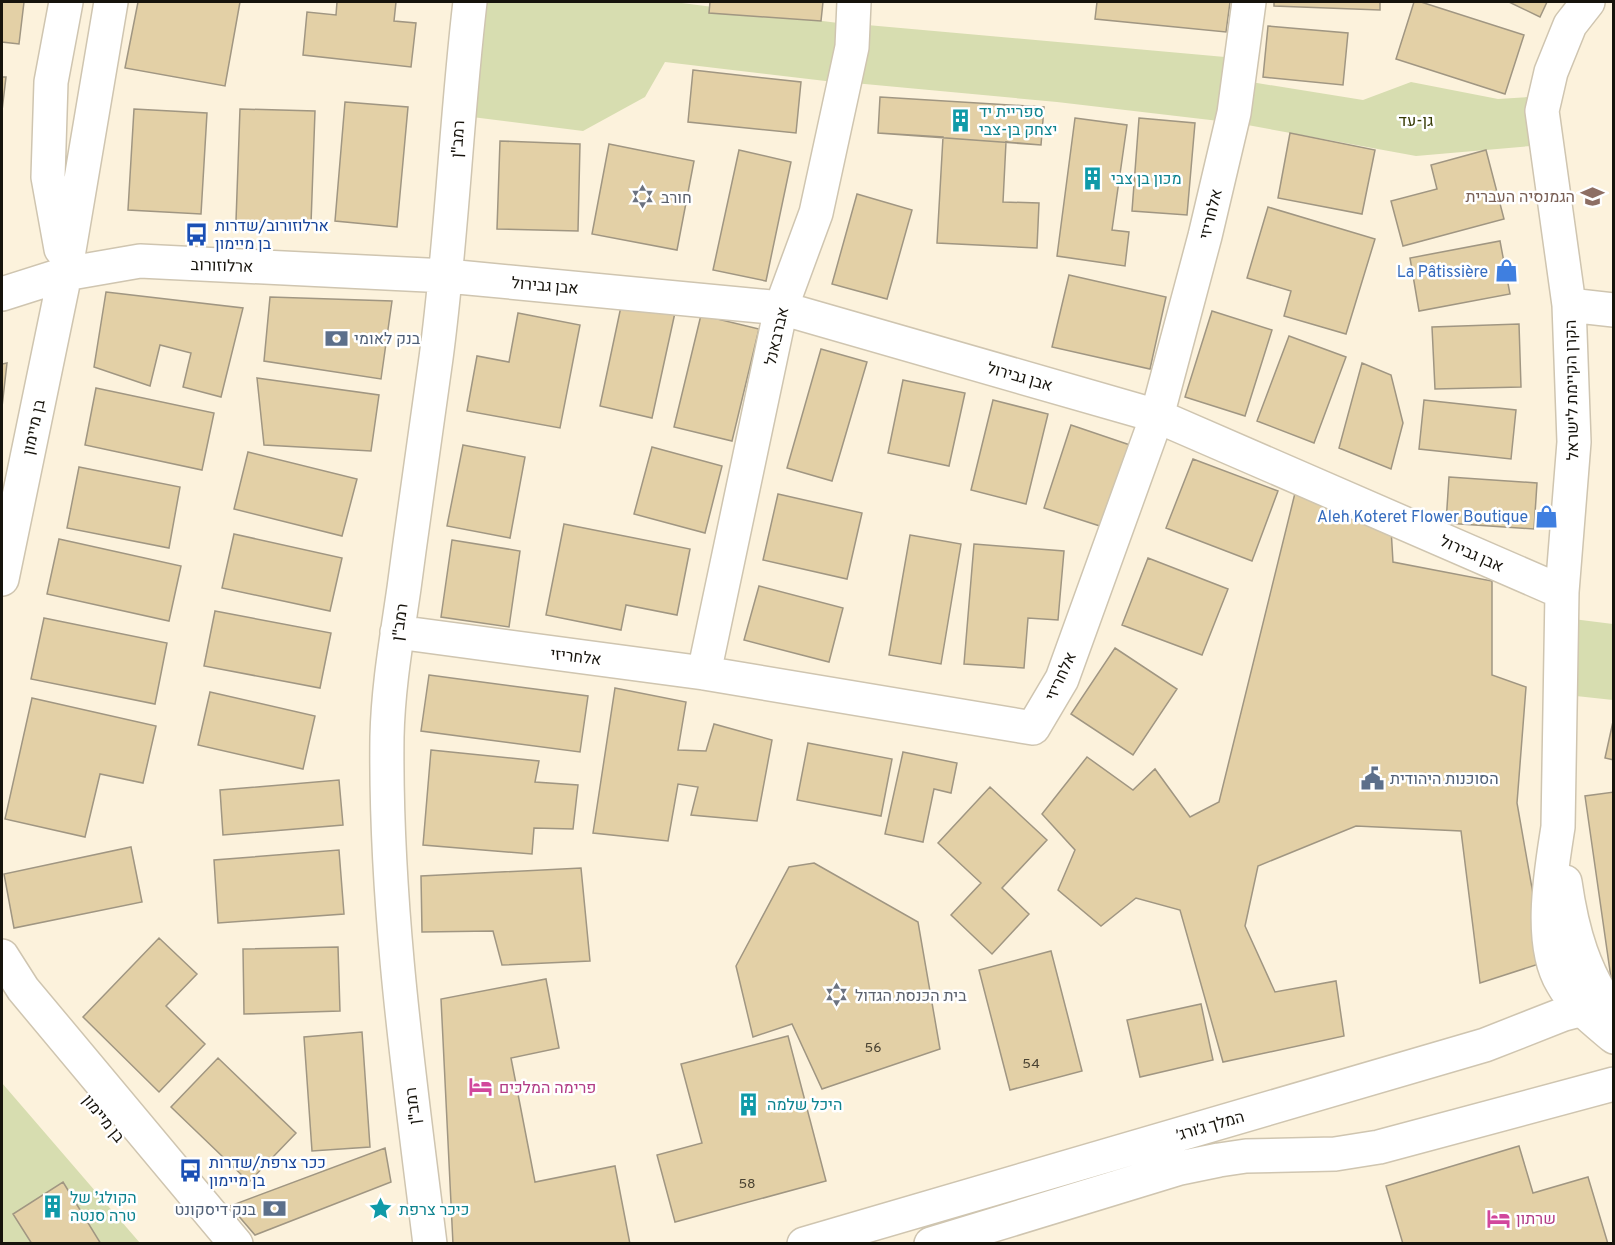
<svg xmlns="http://www.w3.org/2000/svg" width="1615" height="1245" font-family="Overpass,Heebo,sans-serif">
<rect width="100%" height="100%" fill="#fcf2dc"/>
<path fill="#d7ddb0" d="M484,2H674L846,24L834,82L665,62L645,97L583,131L472,117Z
M867,25L1225,57L1219,121L1057,102L854,83Z
M1251,82L1363,100L1411,82L1498,99L1528,97L1531,146L1416,156L1242,124Z
M1573,619L1613,624V700L1576,696Z
M2,1083L140,1243H2Z"/>
<path fill="#e3d0a6" stroke="#a09682" stroke-width="1.5" d="M2,2H24L19,44L2,42Z
M138,2H240L225,86L125,68Z
M337,2H396L394,21L416,23L411,67L303,55L307,12L336,15Z
M710,2H823L821,21L709,13Z
M1097,2H1230L1226,32L1095,19Z
M1274,2H1380V10L1274,6Z
M1414,2H1421L1524,35L1505,94L1396,59Z
M1509,2H1547L1540,17Z
M1268,26L1348,33L1343,85L1263,77Z
M693,70L801,82L796,133L688,122Z
M2,77H6L2,111Z
M880,97L1044,107L1041,145L1006,142L1003,202L1039,203L1037,248L937,243L943,137L878,133Z
M880,97L1044,107L1041,145L878,133Z
M345,102L408,107L397,227L335,221Z
M134,109L207,113L201,214L128,210Z
M240,109L315,111L311,224L236,221Z
M1075,118L1127,125L1112,230L1129,232L1125,266L1057,256Z
M1139,118L1195,123L1187,215L1132,211Z
M1290,133L1375,150L1362,214L1278,198Z
M500,141L580,144L578,231L497,229Z
M609,144L694,161L677,250L592,234Z
M739,150L791,162L766,281L713,270Z
M1486,150L1504,219L1403,246L1391,201L1437,189L1431,165Z
M857,194L912,210L887,299L832,284Z
M1268,207L1375,239L1346,334L1284,316L1291,291L1247,278Z
M1500,241L1510,294L1419,311L1410,258Z
M1069,275L1166,297L1150,369L1052,347Z
M106,292L243,308L221,397L183,387L191,353L160,345L150,386L94,367Z
M270,297L392,301L381,379L264,361Z
M623,297L676,308L652,418L600,406Z
M1212,311L1272,330L1245,416L1185,397Z
M518,313L580,325L560,428L467,411L477,356L509,362Z
M701,315L759,329L732,441L674,427Z
M1519,324L1521,387L1435,389L1432,327Z
M1289,336L1346,357L1314,443L1257,421Z
M821,349L867,362L832,481L787,468Z
M7,363L2,407V412V364Z
M1362,363L1391,375L1403,423L1391,469L1339,448Z
M257,378L379,395L371,451L264,445Z
M903,380L965,393L949,466L888,453Z
M96,388L214,413L202,470L85,445Z
M993,400L1048,414L1026,504L971,490Z
M1424,400L1516,410L1511,459L1419,449Z
M1071,425L1130,445L1103,527L1044,508Z
M463,445L525,457L510,538L447,526Z
M652,447L722,466L705,533L634,514Z
M248,452L357,479L342,536L234,509Z
M1193,459L1278,491L1252,561L1166,528Z
M79,467L180,487L169,548L67,528Z
M1449,477L1537,483L1534,529L1446,523Z
M1296,489L1391,528L1393,562L1492,581V675L1526,687L1517,803L1545,962L1480,983L1461,831L1356,826L1258,866L1245,926L1275,992L1336,981L1344,1036L1223,1062L1180,910L1136,898L1101,926L1058,890L1075,850L1042,814L1087,757L1133,790L1155,769L1190,817L1219,802Z
M778,494L862,513L847,579L763,560Z
M564,524L690,549L677,615L626,605L621,630L546,615Z
M234,534L342,558L330,611L222,588Z
M910,535L961,544L941,664L889,655Z
M59,539L181,566L169,621L47,594Z
M452,540L520,551L509,627L441,617Z
M974,544L1064,551L1058,620L1028,618L1024,668L964,664Z
M1148,558L1228,589L1202,655L1122,625Z
M759,586L843,608L829,662L744,640Z
M215,611L331,633L320,688L204,666Z
M44,618L167,643L155,704L31,679Z
M1115,648L1177,689L1133,755L1071,714Z
M429,675L588,696L580,752L421,731Z
M615,688L686,702L678,750L706,751L714,724L772,740L757,821L691,815L698,787L678,784L668,841L593,833Z
M210,692L315,716L303,769L198,745Z
M32,698L156,726L143,783L100,774L85,837L5,819Z
M1614,717V760L1605,758Z
M808,743L892,759L881,816L797,800Z
M431,750L539,761L535,782L578,785L573,829L534,828L532,854L423,845Z
M903,752L957,763L951,793L934,789L923,842L885,834Z
M339,780L343,825L223,835L220,790Z
M990,787L1047,840L1002,888L1029,914L992,954L951,915L981,883L938,843Z
M1614,792V992H1613L1585,796Z
M131,847L142,902L14,928L4,874Z
M339,850L344,914L218,923L214,860Z
M814,863L918,922L940,1049L822,1089L792,1024L753,1037L736,966L789,867Z
M581,868L590,961L502,965L493,931L422,932L421,876Z
M159,938L197,974L166,1006L205,1044L159,1092L83,1017Z
M338,947L340,1011L244,1014L243,949Z
M1051,951L1082,1071L1010,1090L979,970Z
M546,979L559,1048L511,1058L535,1182L615,1166L630,1244H453L441,999Z
M1201,1004L1213,1060L1140,1077L1127,1020Z
M362,1032L370,1147L312,1151L304,1037Z
M788,1036L826,1181L675,1222L657,1155L702,1143L681,1064Z
M218,1058L296,1133L249,1182L171,1107Z
M1519,1146L1533,1193L1588,1177L1608,1244H1403L1386,1186Z
M385,1148L391,1182L255,1235L230,1206Z
M63,1182L101,1244H32L13,1214Z"/>
<g fill="none" stroke-linecap="round" stroke-linejoin="round">
<defs>
<path id="minor" d="M1588,2L1570,25L1551,72L1542,111L1569,305L1574,442L1562,592L1558,827C1551,872 1538,943 1562,983C1574,1005 1595,1021 1614,1037
M61,249L48,177L51,82L66,2
M2,294L65,274L140,261L447,276L781,308L1157,416L1562,592
M1569,305L1614,310
M2,579L65,274L111,2
M397,632L704,673L1033,728L1062,679L1157,416L1205,236L1234,113L1249,2
M704,673L781,308L816,213L852,47L854,2
M1565,882C1572,931 1584,974 1614,1014
M2,956L23,989L236,1244
M430,1244C409,1075 385,907 387,737C388,687 397,637 404,588C414,511 426,434 436,358C452,239 456,120 470,2
M804,1244L1485,1045L1564,1014L1614,1001
M931,1244L1180,1168L1219,1160L1246,1156L1335,1154L1379,1147L1614,1084"/>
</defs>
<use href="#minor" stroke="#cfc5b0" stroke-width="36"/>
<use href="#minor" stroke="#fff" stroke-width="33"/>
</g>
<defs>
<symbol id="building-bare" viewBox="-9 -9 18 18"><path d="M-4-6H4V6H1V3H-1V6H-4ZM-2.5-4.3h1.7v1.8h-1.7ZM.8-4.3h1.7v1.8H.8ZM-2.5-1h1.7V.8h-1.7ZM.8-1h1.7V.8H.8Z" fill="#0f9aa8" stroke="#fff" stroke-width="2.5" paint-order="stroke"/></symbol>
<symbol id="school-bare" viewBox="-9 -9 18 18"><path d="M0-5L7-2L0 1L-7-2ZM-4 1L0 2.5L4 1V4Q0 6-4 4Z" fill="#8d6e63" stroke="#fff" stroke-width="2.5" paint-order="stroke"/></symbol>
<symbol id="synagogue-bare" viewBox="-9 -9 18 18"><path d="M0-6.5L5.6 3.2H-5.6ZM0 6.5L5.6-3.2H-5.6Z" fill="#6b7280" stroke="#fff" stroke-width="2.5" paint-order="stroke"/></symbol>
<symbol id="bus-bare" viewBox="-9 -9 18 18"><path d="M-5-6H5V4H4V6H2V4H-2V6H-4V4H-5ZM-3.5-4V0h7V-4ZM-3.5 1.2v1.5H-2V1.2ZM2 1.2v1.5H3.5V1.2Z" fill="#1a4fb4" stroke="#fff" stroke-width="2.5" paint-order="stroke"/></symbol>
<symbol id="shop-bare" viewBox="-9 -9 18 18"><path d="M-5-2.5h2.3a2.7 3.5 0 0 1 5.4 0H5L5.5 6h-11ZM-1.5-2.5h3a1.5 2.3 0 0 0-3 0Z" fill="#3f7fe0" stroke="#fff" stroke-width="2.5" paint-order="stroke"/></symbol>
<symbol id="bank-bare" viewBox="-9 -9 18 18"><path d="M-6-4H6V4H-6ZM0-2.3a2.3 2.3 0 1 0 0 4.6a2.3 2.3 0 1 0 0-4.6Z" fill="#5c6f8a" stroke="#fff" stroke-width="2.5" paint-order="stroke"/></symbol>
<symbol id="civic-bare" viewBox="-9 -9 18 18"><path d="M-.6-6.5H3V-4.5H.6V-3L4-1V1h2V6H-6V1h2V-1L-.6-3ZM-1.2 2.5V6h2.4V2.5Z" fill="#5c6f8a" stroke="#fff" stroke-width="2.5" paint-order="stroke"/></symbol>
<symbol id="hotel-bare" viewBox="-9 -9 18 18"><path d="M-6-4.5h1.5V1H6V5H4.5V3h-9V5H-6ZM-4 0a1.8 1.8 0 1 1 3.6 0ZM.5 0V-2.5h3Q6-2.5 6 0Z" fill="#d1479c" stroke="#fff" stroke-width="2.5" paint-order="stroke"/></symbol>
<symbol id="sight-bare" viewBox="-9 -9 18 18"><path d="M0-6L1.8-2.2L6-1.7L2.9 1.2L3.7 5.4L0 3.3L-3.7 5.4L-2.9 1.2L-6-1.7L-1.8-2.2Z" fill="#0f9aa8" stroke="#fff" stroke-width="2.5" paint-order="stroke"/></symbol>
</defs>
<g fill-rule="evenodd">
<use href="#building-bare" x="944" y="104" width="33" height="33"/>
<use href="#building-bare" x="1076" y="162" width="33" height="33"/>
<use href="#school-bare" x="1576" y="180" width="33" height="33"/>
<use href="#synagogue-bare" x="626" y="180" width="33" height="33"/>
<use href="#bus-bare" x="180" y="218" width="33" height="33"/>
<use href="#shop-bare" x="1490" y="254" width="33" height="33"/>
<use href="#bank-bare" x="320" y="322" width="33" height="33"/>
<use href="#shop-bare" x="1530" y="500" width="33" height="33"/>
<use href="#civic-bare" x="1356" y="762" width="33" height="33"/>
<use href="#synagogue-bare" x="820" y="978" width="33" height="33"/>
<use href="#hotel-bare" x="464" y="1070" width="33" height="33"/>
<use href="#building-bare" x="732" y="1088" width="33" height="33"/>
<use href="#bus-bare" x="174" y="1154" width="33" height="33"/>
<use href="#building-bare" x="36" y="1190" width="33" height="33"/>
<use href="#bank-bare" x="258" y="1192" width="33" height="33"/>
<use href="#sight-bare" x="364" y="1192" width="33" height="33"/>
<use href="#hotel-bare" x="1482" y="1202" width="33" height="33"/>
</g>
<g text-anchor="middle" stroke-width="5" stroke-linejoin="round" paint-order="stroke">
<g font-size="14" fill="#494232">
<text x="873" y="1052">56</text>
<text x="1031" y="1068">54</text>
<text x="747" y="1188">58</text>
</g>
<g font-size="16" fill="#0d838f" stroke="#fff" text-anchor="start">
<text x="979" y="117">ספריית יד<tspan x="979" dy="18">יצחק בן-צבי</tspan></text>
<text x="1111" y="184">מכון בן צבי</text>
<text x="767" y="1110">היכל שלמה</text>
<text x="70" y="1203">הקולג’ של<tspan x="70" dy="18">טרה סנטה</tspan></text>
<text x="399" y="1215">כיכר צרפת</text>
</g>
<g font-size="16" fill="#363a04" stroke="#fff">
<text x="1416" y="126">גן-עד</text>
</g>
<g font-size="16" fill="#16130c" stroke="#fff">
<text transform="translate(457 139) rotate(-86)" y="6">רמב"ן</text>
<text transform="translate(1210 214) rotate(-76)" y="6">אלחריזי</text>
<text transform="translate(222 265) rotate(2)" y="6">ארלוזורוב</text>
<text transform="translate(545 285) rotate(5)" y="6">אבן גבירול</text>
<text transform="translate(776 336) rotate(-77)" y="6">אברבאנל</text>
<text transform="translate(1020 376) rotate(16)" y="6">אבן גבירול</text>
<text transform="translate(1571 390) rotate(-91)" y="6">הקרן הקיימת לישראל</text>
<text transform="translate(33 427) rotate(-78)" y="6">בן מיימון</text>
<text transform="translate(1472 553) rotate(24)" y="6">אבן גבירול</text>
<text transform="translate(399 622) rotate(-82)" y="6">רמב"ן</text>
<text transform="translate(576 656) rotate(7)" y="6">אלחריזי</text>
<text transform="translate(1060 676) rotate(-65)" y="6">אלחריזי</text>
<text transform="translate(412 1106) rotate(-97)" y="6">רמב"ן</text>
<text transform="translate(104 1118) rotate(51)" y="6">בן מיימון</text>
<text transform="translate(1210 1125) rotate(-16)" y="6">המלך ג׳ורג׳</text>
</g>
<g font-size="16" fill="#785e54" stroke="#fff" text-anchor="end">
<text x="1575" y="202">הגמנסיה העברית</text>
</g>
<g font-size="16" fill="#5b616d" stroke="#fff" text-anchor="start">
<text x="661" y="203">חורב</text>
<text x="855" y="1001">בית הכנסת הגדול</text>
</g>
<g font-size="16" fill="#164399" stroke="#fff" text-anchor="start">
<text x="215" y="231">ארלוזורוב/שדרות<tspan x="215" dy="18">בן מיימון</tspan></text>
<text x="209" y="1168">ככר צרפת/שדרות<tspan x="209" dy="18">בן מיימון</tspan></text>
</g>
<g font-size="16" fill="#366cbe" stroke="#fff" text-anchor="end">
<text x="1488" y="277">La Pâtissière</text>
<text x="1528" y="522">Aleh Koteret Flower Boutique</text>
</g>
<g font-size="16" fill="#4e5e75" stroke="#fff" text-anchor="start">
<text x="354" y="344">בנק לאומי</text>
<text x="1390" y="784">הסוכנות היהודית</text>
<text x="256" y="1215" text-anchor="end">בנק דיסקונט</text>
</g>
<g font-size="16" fill="#b23c85" stroke="#fff" text-anchor="start">
<text x="499" y="1093">פרימה המלכים</text>
<text x="1516" y="1224">שרתון</text>
</g>
</g>
<rect width="1615" height="1245" fill="none" stroke="#16130c" stroke-width="6"/>
</svg>
